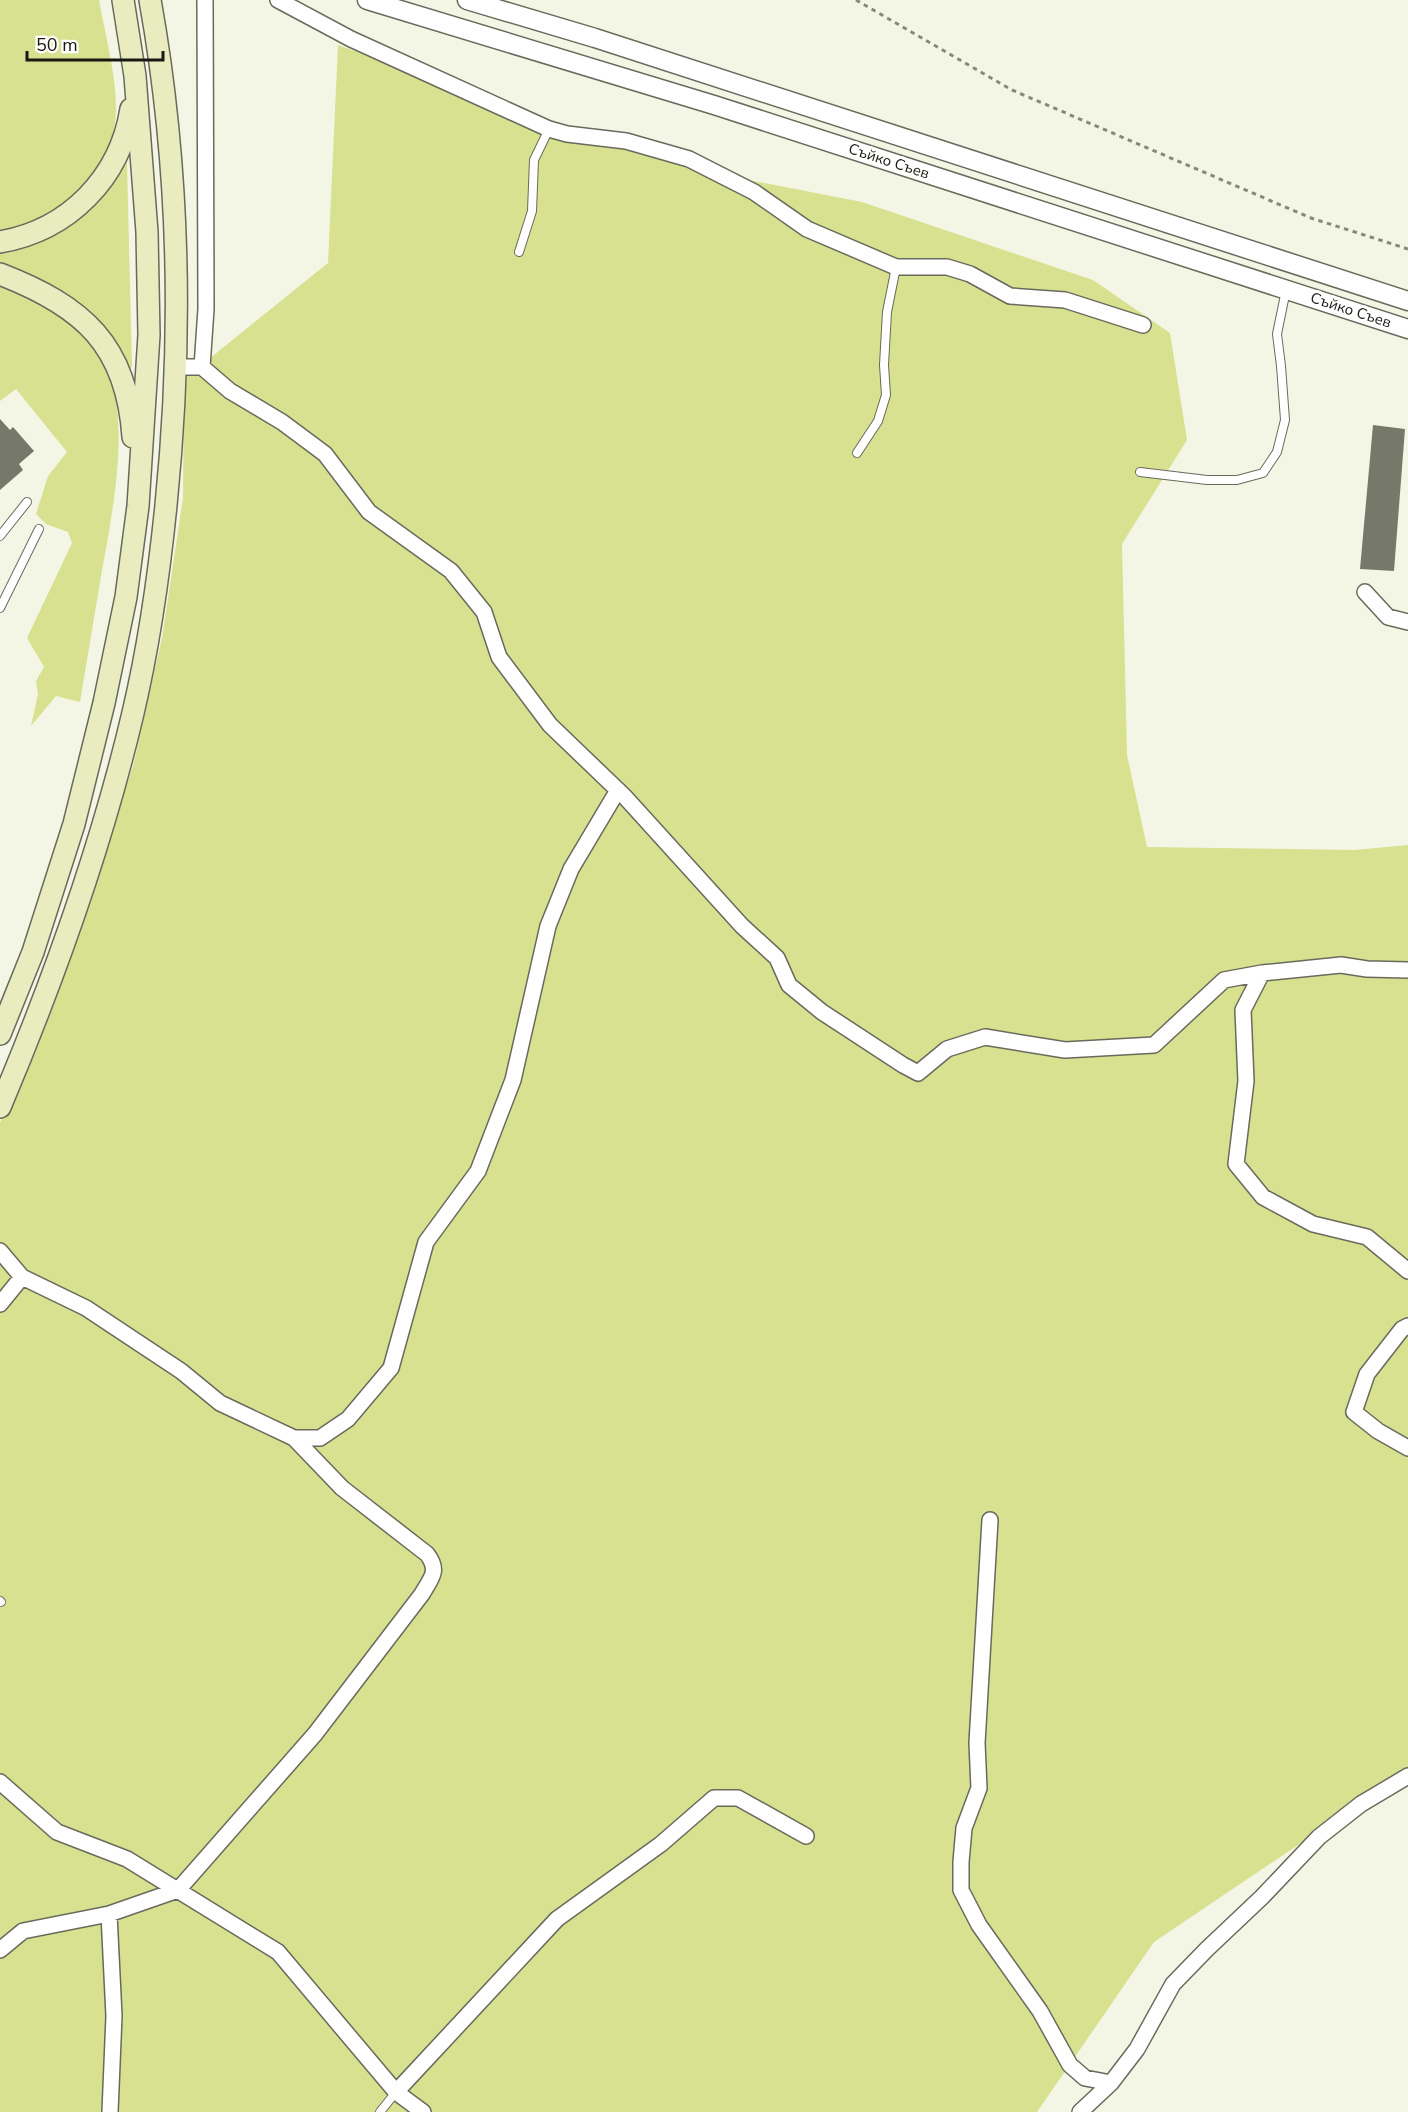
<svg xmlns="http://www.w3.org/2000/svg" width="1408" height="2112" font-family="'Nunito Sans',sans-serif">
<rect width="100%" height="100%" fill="#f4f6e5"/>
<path fill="#d7e190" d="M0,0H99C105,34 116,74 116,109C116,161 76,204 31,224C21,228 10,230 0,233Z
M338,45L687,168L862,202L1093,280L1170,333L1187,440L1122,544L1127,755L1147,847L1355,850L1408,845V1771L1154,1942L1037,2112H0V1123L33,1049L85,911L133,766L162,638L183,498L184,379L328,263Z
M126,161L127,164L132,367L129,370L0,267V250C37,241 73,230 99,200C108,188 115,170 126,161Z
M0,286C12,291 27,295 38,302C65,317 95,343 108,372C131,424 111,521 101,576C94,618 87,660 80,702L56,696L31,726L38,694L36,681L44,667L27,638L72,543L68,532L46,524L36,514L48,476L67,452L16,389L0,401Z"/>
<path fill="#767869" d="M0,419L10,430L13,427L34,451L19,464L23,470L0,490Z
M1373,425L1405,429L1394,571L1360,569Z"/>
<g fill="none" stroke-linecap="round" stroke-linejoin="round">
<defs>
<path id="service" d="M519,252L532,211L534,160L549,129
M857,453L878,421L886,395L884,365L887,312L896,267
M1140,472L1207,480H1237L1263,473L1277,452L1285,420L1281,366L1277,334L1286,290
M0,536L27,502
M0,608L39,529
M0,1601L1,1602
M380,2112L396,2092"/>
<path id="minor" d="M278,0L351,39L549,129L567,134L626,141L689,159L754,192L807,229L896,267H947L970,274L1010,296L1065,300L1143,325
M176,367H202L230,391L282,422L325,454L369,512L451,571L484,612L499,657L550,725L625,797L742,926L777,958L789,985L822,1012L903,1065L918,1073L947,1049L985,1037L1065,1050L1154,1045L1224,980L1262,973L1341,965L1367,969L1408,970
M202,367L206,309L205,0
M1365,592L1388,617L1408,622
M1262,973L1243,1010L1246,1081L1236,1164L1263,1197L1313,1224L1367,1237L1408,1271
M0,1251L22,1277L86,1308L181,1371L220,1403L294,1438L342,1488L427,1554C440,1571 431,1578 422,1594L315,1734L178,1890L109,1914L23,1931L0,1950
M0,1304L22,1277
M1408,1326L1402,1329L1367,1374L1354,1412L1378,1431L1408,1448
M294,1438H320L348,1419L391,1368L426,1242L478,1171L513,1080L548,926L571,869L618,790
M990,1520L977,1743L979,1788L964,1828L961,1862V1890L979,1925L1040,2011L1070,2065L1085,2078L1111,2083
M0,1782L57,1832L127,1859L278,1952L396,2092L423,2112
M109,1914L114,2016L110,2112
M396,2092L557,1919L661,1844L714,1798H738L806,1836
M1080,2112L1111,2083L1137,2049L1173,1984L1207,1949L1262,1897L1319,1837L1361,1804L1408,1776"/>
<path id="tertiary" d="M367,0L714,105L1408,329
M467,0L595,38L1408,301"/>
<path id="secondary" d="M0,242C69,230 120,178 131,109
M0,274C83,306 127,345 133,437
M0,1034L33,952L74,824L104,703L126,597L138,506L149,335L147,232L135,76L123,0
M0,1107C54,979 101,849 133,713C149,645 159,575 166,505C183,337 180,167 150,0"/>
</defs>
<use href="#service" stroke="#686a5c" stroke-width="10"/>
<use href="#minor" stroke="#686a5c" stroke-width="18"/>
<use href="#tertiary" stroke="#686a5c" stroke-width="21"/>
<use href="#secondary" stroke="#686a5c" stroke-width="24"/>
<path stroke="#86887c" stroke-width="3" stroke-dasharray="4.5 4.5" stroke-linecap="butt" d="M856,0L1012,90L1311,218L1408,249"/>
<use href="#service" stroke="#fff" stroke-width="8"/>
<use href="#minor" stroke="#fff" stroke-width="15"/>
<use href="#tertiary" stroke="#fff" stroke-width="18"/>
<use href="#secondary" stroke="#e8ecbe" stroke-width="21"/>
</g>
<g text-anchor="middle" stroke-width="6" stroke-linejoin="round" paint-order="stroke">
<g font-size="15" fill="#181913" stroke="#fff">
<text transform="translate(889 161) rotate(18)" y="5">Съйко Съев</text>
<text transform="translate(1351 310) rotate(18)" y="5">Съйко Съев</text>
</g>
</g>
<path d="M27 51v9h136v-9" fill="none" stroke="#181913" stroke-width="3"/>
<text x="36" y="51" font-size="18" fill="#181913" stroke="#ffffff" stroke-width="4.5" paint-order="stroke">50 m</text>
</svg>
